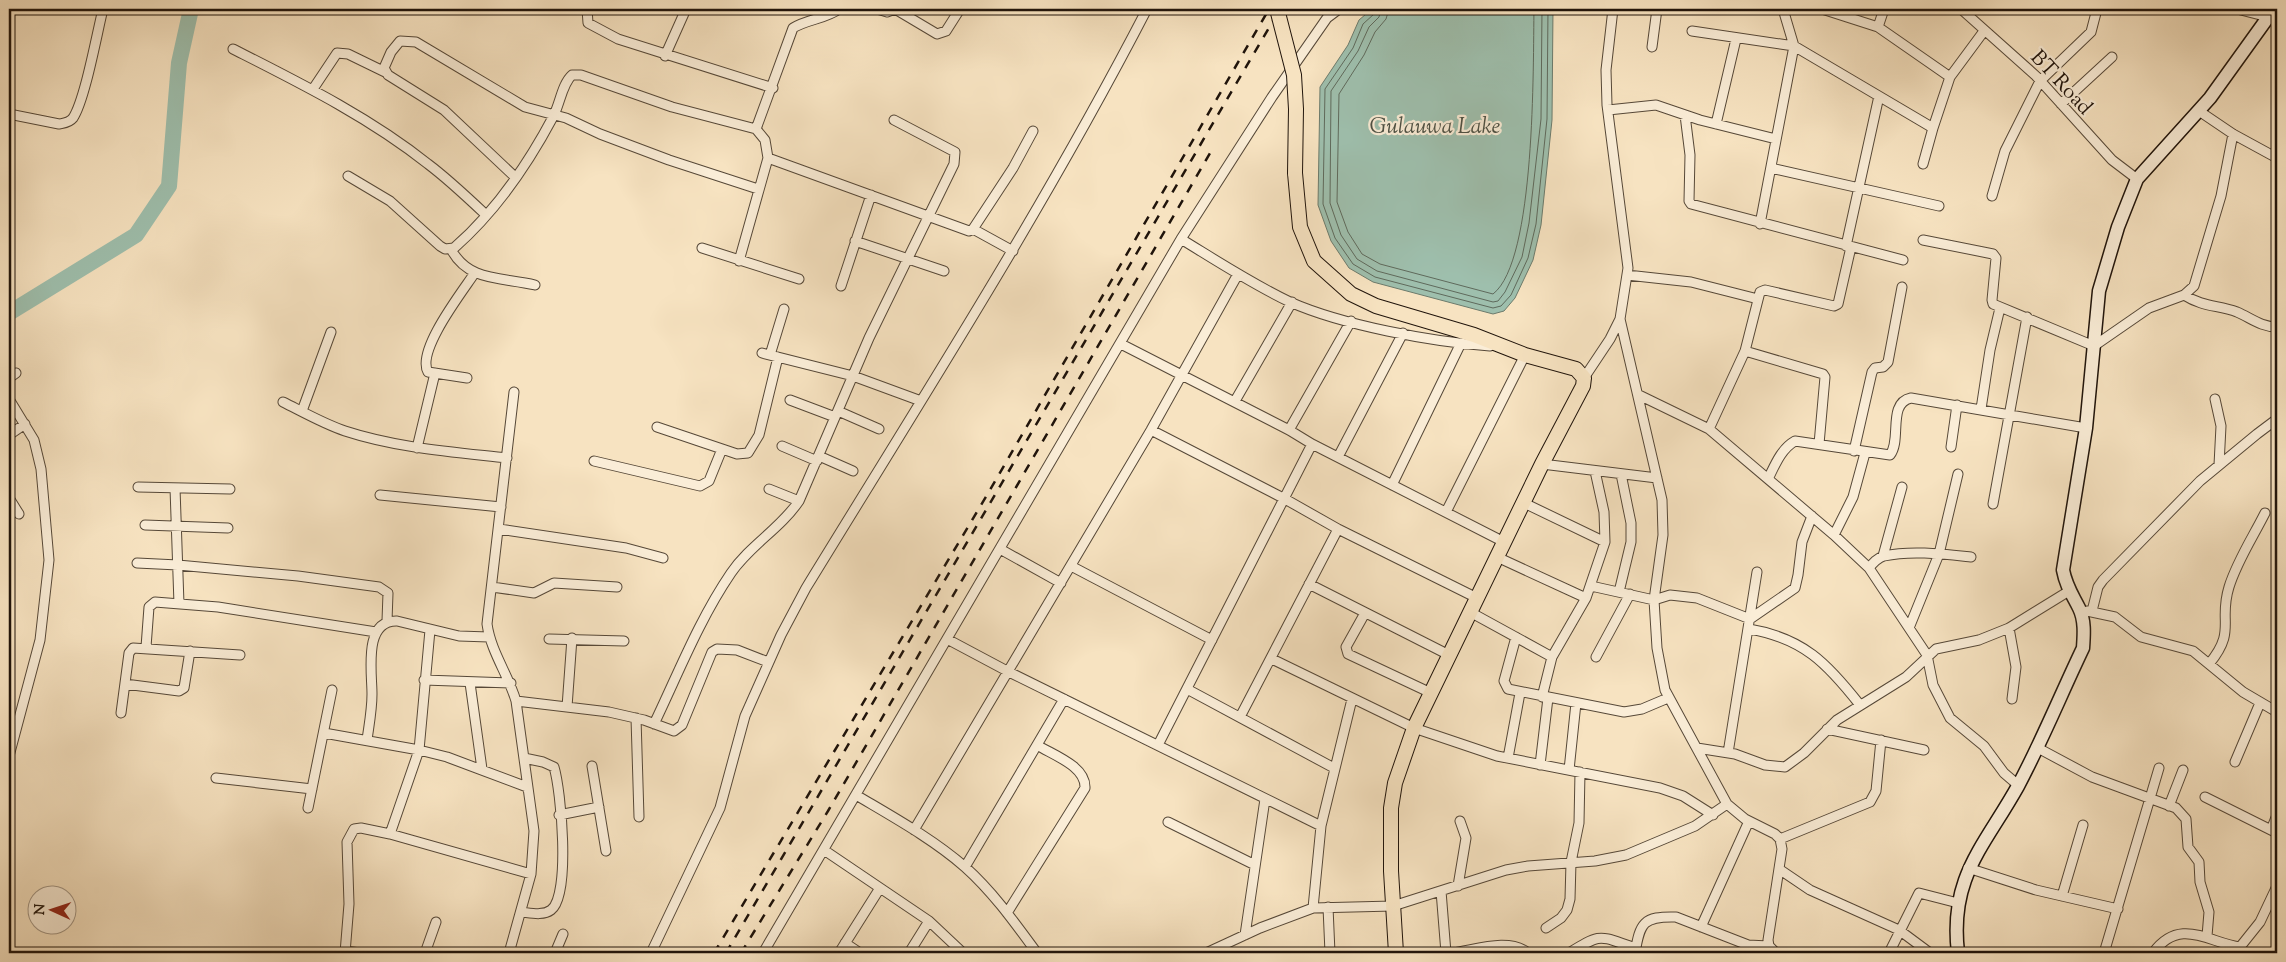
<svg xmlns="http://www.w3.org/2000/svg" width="2286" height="962" font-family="'Sorts Mill Goudy',serif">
<rect width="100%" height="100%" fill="#f7e3c1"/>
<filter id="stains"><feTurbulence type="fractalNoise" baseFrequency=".004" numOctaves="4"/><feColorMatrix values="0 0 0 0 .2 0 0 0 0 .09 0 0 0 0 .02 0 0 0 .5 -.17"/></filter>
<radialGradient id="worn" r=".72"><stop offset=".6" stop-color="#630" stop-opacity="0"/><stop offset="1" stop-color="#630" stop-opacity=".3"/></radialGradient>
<path fill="#9ebfad" stroke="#6c7b6c" d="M1372,9H1553L1552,120L1541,225L1533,260L1515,298L1504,311L1493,314L1373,282L1349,268L1331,241L1318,205L1320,87L1348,45L1359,20Z"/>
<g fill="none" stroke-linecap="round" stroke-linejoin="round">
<path stroke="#5f6a5c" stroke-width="1" d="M1375,9L1374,14L1363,24L1353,48L1325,89L1323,204L1335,238L1353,264L1375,277L1493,308L1501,306L1511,295L1528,258L1536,224L1547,119L1548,9
M1381,9L1379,17L1369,27L1358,51L1331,91L1330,203L1341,235L1357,259L1377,271L1493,302L1498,301L1505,292L1522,257L1529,223L1541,119L1542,9
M1389,9L1386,19L1375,32L1364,55L1339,94L1337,202L1348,232L1362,254L1380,264L1493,294C1536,261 1533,64 1534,9"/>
<path stroke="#9ebfad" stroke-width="16" d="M9,313L136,235L169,186L179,63L191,9"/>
<defs>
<path id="street" d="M587,9L588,23L618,39L773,88
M877,9L887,12L895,9
M895,9L937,34L946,31L960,9
M1822,9L1878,27L1950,77
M1961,9L2036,76L2112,160L2137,179
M2237,9L2268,17
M1878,27L1884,9
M1692,31L1794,46L1933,128L1950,77L1984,31
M1652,47L1657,9
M233,49C300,83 369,117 428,164C448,179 467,197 485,214
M665,56L686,9
M313,89L337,53L348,54L385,72
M2061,104L2112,57
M1608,110L1656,105L1700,120L1776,139
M2199,111L2233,134L2277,158
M9,114L59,124C64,123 69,123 73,118C85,100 97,33 103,9
M1685,115L1690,155L1689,201L1691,204L1903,260
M1716,124L1736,39
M768,158L969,231L973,229L1013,168L1033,131
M1923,164L1933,128
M1771,168L1939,206
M348,176L390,201L440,246L445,249L454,248C494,213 528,164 553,117C560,104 562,84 572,75H581L672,107L756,129L793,28C808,19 825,19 839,9
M515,177L444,110L388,75L384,68L391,52L400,41L416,42L525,107L566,118L600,134L669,160L758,189
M1992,196L2005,151L2040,81L2091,32L2097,9
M1760,224L1794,46L1783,9
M973,229L1013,251
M1181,239C1217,261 1252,284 1290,302C1342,325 1432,342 1490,346
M1923,240L1993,254L1996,258L1992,300L1993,304L2094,346L2149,308L2184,295L2194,286L2221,196L2233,134
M855,241L944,271
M1846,246L1879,96
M702,248L799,279
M451,249C468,282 502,277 535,285
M739,261L768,158L765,140L756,129
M1627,275L1691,282L1758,299
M841,286L871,195
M2184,295C2203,307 2217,305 2237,312C2251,318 2261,327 2277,327
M1620,319L1662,500L1663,535L1654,600L1657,648L1665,690L1727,804L1745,819L1775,834L1780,839L1782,849L1768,940L1769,946L1776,953
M1121,344L1289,430L1312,444L1504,542
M1745,351L1823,374L1825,377L1819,444
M762,353L853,376L921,401
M770,355L784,309
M9,378L16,373
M467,378L428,372C416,351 462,292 474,274
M1584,378L1610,339L1620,319L1628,268L1607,105L1606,70L1613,9
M1639,395L1709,429L1834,535L1869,568L1927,655L1933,685L1950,718L1984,746L2004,773L2018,785
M9,399L34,440L41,469L49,560L40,640L9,756
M2215,399L2221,426L2219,465
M790,400L835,417
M1235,401L1292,302
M283,402C303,412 324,424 345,431C397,448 453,452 507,458
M1981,409L1990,350L2000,308
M302,411L331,332
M838,411L879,429
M657,427L737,454L748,453L759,435L778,357
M1709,429L1745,351L1760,292L1765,290L1834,306L1838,304L1851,247
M1151,430L1285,499L1338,529L1477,598
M1289,430L1351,321
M9,435L25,424
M782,446L817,461
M1951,447L1957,405
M417,448L435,373
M1854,451L1872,372L1875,368L1883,367L1888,362L1902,287
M819,456L853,471
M1338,457L1403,333
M594,461L700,486L709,481L722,449
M1542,464L1657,478
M1768,479C1775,465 1781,449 1795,441L1890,455C1902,440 1887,403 1911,398L2086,428
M1392,485L1461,343
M138,487L230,489
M175,488L179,604
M769,489L799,501
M380,495L501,507
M9,498L19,514
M1524,503L1605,542
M1993,504L2027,317
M1446,512L1525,355
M145,525L228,528
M499,529L626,548L663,558
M1834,535L1853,497L1865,453
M1000,549L1061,583
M1883,556L1902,487
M1497,557L1586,598
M137,563L178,565L298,576L379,587L388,593L387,621
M1071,566L1212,640
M1869,568C1873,563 1877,558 1884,556C1911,550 1943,554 1971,557
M1309,584L1449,655
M1591,586L1654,600L1670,595L1697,598L1750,619L1795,588L1798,575L1802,542L1812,516
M492,587L534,593L554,583L617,587
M1619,592L1631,542V523L1621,474
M2087,611L2115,617L2141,637L2193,651L2243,692L2277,712
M2092,611L2098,587L2103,580L2200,481L2257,434L2277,419
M1470,612L1552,657
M1365,613L1346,647L1348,654L1431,693
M1909,628L1939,554L1958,474
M2009,628L2016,667L2012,699
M1749,629C1803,638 1827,663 1860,705
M1516,637L1504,681L1508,689L1624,712L1642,709L1668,698
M549,639L624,641
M947,639L1009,672L1321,826
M146,647L149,607L155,602L218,607L376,632
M1596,657L1630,594
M1272,659L1414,728L1497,756L1660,788L1683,796L1713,815
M2209,664C2237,630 2218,622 2229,587C2237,561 2253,537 2265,513
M424,680L511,683
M470,683L482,769
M125,684L179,691L184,688L190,651
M1187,689L1334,768
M1542,697L1552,657L1586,598L1605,542L1604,512L1595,471
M516,701L609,712L644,720L674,731L682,725L712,652L717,649L737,650L768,662
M567,707L572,638
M121,713L129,653L133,648L240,655
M1240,717L1338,529
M636,718L639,817
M654,724C678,674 699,620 731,573C750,545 780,529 799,501L869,338L954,164L955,152L894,120
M1827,729L1924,750
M324,733L419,750L447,757L527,787
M367,740C369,725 372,710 372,694C372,672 363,620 397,621L459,636L489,637
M1158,745L1312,444
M2036,747L2092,777L2176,808L2186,819L2188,847L2199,862L2200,882L2209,912L2207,936
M1697,748L1735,754L1765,765L1785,767L1804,753L1837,720L1906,677L1936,649L1979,640L2009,628L2069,591
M1728,753L1757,572
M1508,758L1520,693
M2235,762L2260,703
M1540,765L1548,698
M592,766L606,851
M1569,770L1576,703
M216,778L312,789
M856,795C893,817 933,839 965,867C993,892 1015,923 1037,953
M2205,797L2277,833
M2169,806L2183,770
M308,808L332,690
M559,815L599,807
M1168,822L1255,865
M914,830L1151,430L1238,274
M2271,830L2277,815
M390,834L419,750L430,630
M1780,839L1870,802L1876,791L1881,740
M824,850L929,921L963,953
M965,867L1064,699
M1968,868L2036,890L2118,909
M1779,869L1810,890L1899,930L1930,953
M1458,886L1466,838L1460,821
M1441,891L1446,953
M2062,896L2083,825
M1328,907L1330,953
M1313,908L1321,826L1352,699
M521,912C531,913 543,916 551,910C571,895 561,790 554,767L543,762L524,758
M1007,913L1085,788C1086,766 1053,755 1037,745
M1701,927L1749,821
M1546,928L1561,918L1567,910L1570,899L1571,862L1579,823L1580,772
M1245,935L1265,799
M845,943L860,953
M345,951L360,953
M345,953L349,904L347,842L354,829L361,828L390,834L531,874
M425,953L436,922
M509,953L531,874L534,831L516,701C508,674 491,652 487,624L514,392
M555,953L563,934
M651,953L720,808L745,716L781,635L806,588C923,397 1044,208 1147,9
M763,953L1181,239L1272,97L1327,18L1339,9
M839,953L880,888
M909,953L929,921
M1206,953L1260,928L1313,908L1393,906L1506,870L1528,866L1595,861L1626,855L1695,826L1727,804
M1452,953C1475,950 1509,937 1528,953
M1569,953C1603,932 1598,936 1636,948
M1635,953C1640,923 1643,916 1676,917L1748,945L1769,946
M1889,953L1919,893L1958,903
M2104,953L2159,768
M2153,953C2180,916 2209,943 2240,947L2260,922L2277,886"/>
<path id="secondary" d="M1958,953C1949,877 1984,847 2018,786C2042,741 2061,694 2083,648C2084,634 2085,620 2079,608C2072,594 2066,586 2063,570L2086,428L2099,291L2118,227L2137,179L2210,98L2274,9"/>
<path id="primary" d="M1295,173L1300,227L1314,261L1351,294L1376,306L1474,335L1525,355L1576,369L1584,378L1583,386L1542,464L1414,728L1395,783L1391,808V871L1396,953"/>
</defs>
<use href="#street" stroke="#564838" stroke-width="11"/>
<use href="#secondary" stroke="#20140b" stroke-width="15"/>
<use href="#primary" stroke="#20140b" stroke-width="16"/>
<use href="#street" stroke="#faedd7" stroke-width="9"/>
<use href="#secondary" stroke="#faedd7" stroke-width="12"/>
<use href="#primary" stroke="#f7e3c1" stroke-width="14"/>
<path stroke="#20140b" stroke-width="2.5" stroke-dasharray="9 9" stroke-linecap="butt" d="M714,953L987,495L1269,9
M726,953L1280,9
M741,953L828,811L1213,148"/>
<defs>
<path id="primary-bridge" d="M1277,9L1294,75L1296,109L1295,173"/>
</defs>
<use href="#primary-bridge" stroke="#20140b" stroke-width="16" stroke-linecap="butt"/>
<use href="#primary-bridge" stroke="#f7e3c1" stroke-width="14"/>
</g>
<g text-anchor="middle" stroke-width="4.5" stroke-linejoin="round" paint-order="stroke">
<g font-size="21" fill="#20140b" stroke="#faedd7">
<text transform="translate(2062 82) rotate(47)" y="7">BT Road</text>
</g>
<g font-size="22" font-style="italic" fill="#4c5044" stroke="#faedd7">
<text x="1435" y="133">Gulauwa Lake</text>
</g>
</g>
<rect width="2286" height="962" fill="none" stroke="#f7e3c1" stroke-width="30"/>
<rect x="10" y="10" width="2266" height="942" fill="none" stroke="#20140b" stroke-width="2.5"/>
<rect x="15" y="15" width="2256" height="932" fill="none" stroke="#20140b"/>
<g transform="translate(52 910) rotate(273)"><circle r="24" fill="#faedd7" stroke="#a39685"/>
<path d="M0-4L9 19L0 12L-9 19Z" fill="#8f2418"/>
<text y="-8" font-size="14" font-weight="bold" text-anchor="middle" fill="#20140b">N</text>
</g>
<rect width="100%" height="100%" filter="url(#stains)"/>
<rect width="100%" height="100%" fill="url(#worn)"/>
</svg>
